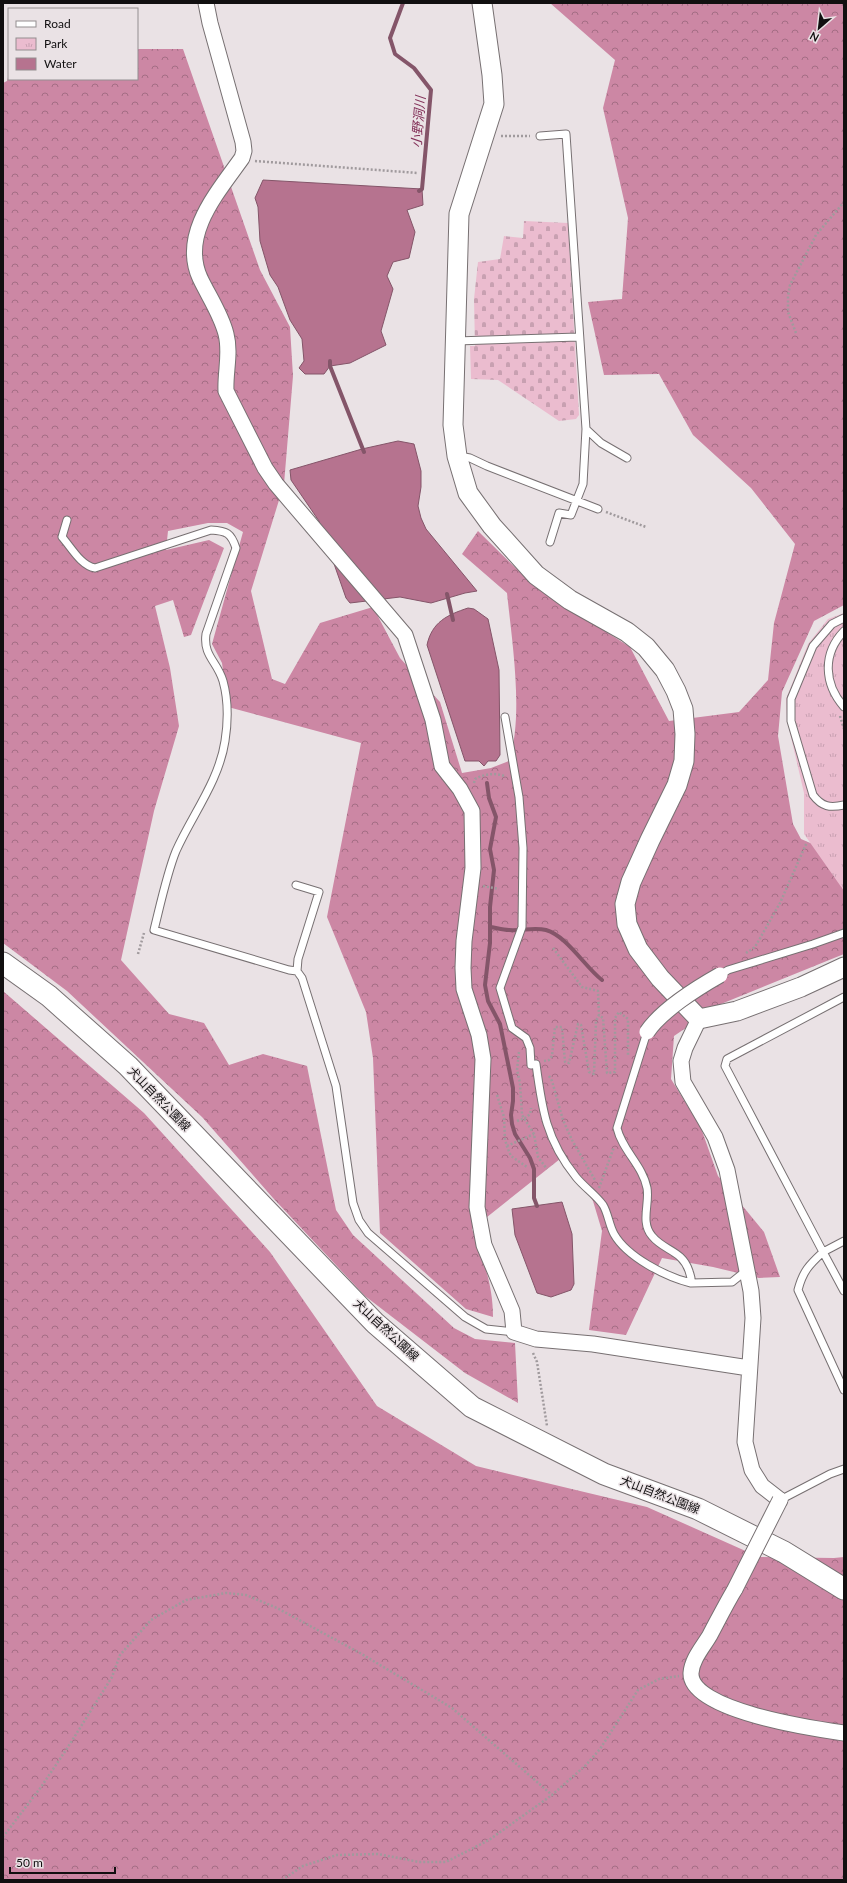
<svg xmlns="http://www.w3.org/2000/svg" width="847" height="1883" font-family="Lato,'Noto Sans JP',sans-serif">
<defs>
<pattern id="forest-crowns" width="20" height="18" patternUnits="userSpaceOnUse"><rect width="20" height="18" fill="#cc87a4"/><path d="M2 6a3 3 0 1 1 6 0M12 15a3 3 0 1 1 6 0" fill="none" stroke="#a46d84"/></pattern>
<pattern id="cemetery-stones" width="16" height="16" patternUnits="userSpaceOnUse"><rect width="16" height="16" fill="#ebbccf"/><path d="M2 7V4a2 2 0 0 1 4 0v3zM10 15v-3a2 2 0 0 1 4 0v3z" fill="#c8a0b1"/></pattern>
<pattern id="park-tufts" width="24" height="20" patternUnits="userSpaceOnUse"><rect width="24" height="20" fill="#ebbccf"/><path d="M3 7l-1-3M5 7V3M7 7l1-3M15 17l-1-3M17 17v-4M19 17l1-3" fill="none" stroke="#c8a0b1"/></pattern>
</defs>
<rect width="100%" height="100%" fill="#eae2e5"/>
<path fill="url(#forest-crowns)" d="M550,3H844V605L814,621L782,692L778,736L793,824L801,839L815,845L844,844V954L721,1004L674,1036L671,1079L701,1128L718,1176L764,1232L780,1277L759,1278L713,1267L662,1258L626,1335L589,1330L602,1231L593,1201L565,1155L472,1229C483,1260 493,1284 493,1317L466,1309L380,1233L373,1058L366,1012L327,917L361,743L228,707L222,663L212,644L243,532L227,523H208L168,531L166,550L209,540L224,548L191,635L184,637L173,600L155,606L170,668L179,726L154,811L121,960L169,1014L204,1023L229,1065L263,1054L307,1066L336,1210L353,1235L454,1328L475,1339L515,1343L518,1403L465,1373L365,1296L273,1198L202,1117L67,991L3,943V83L7,81L9,74V79H137V49H183L260,270L290,327L293,376L284,484L251,591L272,679L285,684L320,623L373,607L400,658L440,702L462,773L491,768L509,761C524,716 512,642 507,593L462,554L478,531L535,587L630,647L669,721L739,712L768,680L774,623L795,544L751,488L693,435L659,374L604,375L588,302L622,299L628,218L603,108L615,60Z
M3,991L144,1113L270,1252L377,1406L476,1466L647,1507L759,1557L834,1558L844,1557V1880H3Z"/>
<path fill="url(#cemetery-stones)" d="M524,221L568,223L579,415L576,419L559,421L498,380L471,379L470,346H475L474,299L478,262L500,259L504,236L523,238Z"/>
<path fill="url(#park-tufts)" d="M844,613V891L804,834V793L787,720L786,699L808,644L828,619Z"/>
<path fill="#b6738f" stroke="#845569" d="M263,180L422,189L423,205L407,210L415,232L409,258L393,262L387,276L393,289L381,331L386,345L350,363L330,366L324,374H305L299,368L304,361L302,339L290,320L278,287L270,275L260,241L258,207L255,198Z
M398,441L414,444L421,471V487L418,506L421,518L426,529L477,591L465,593L431,603L400,597L350,603L346,598L319,521L291,480L290,470L362,449Z
M468,608L474,609L488,619L499,670L500,755L496,761H488L484,766L479,761H465L427,645C432,622 447,615 468,608Z
M562,1202L572,1234L574,1284L571,1290L551,1297L537,1293L515,1235L512,1209Z"/>
<g fill="none" stroke-linecap="round" stroke-linejoin="round">
<path stroke="#845569" stroke-width="4" d="M403,3L390,38L395,54L414,68L431,90L422,189L419,191
M330,361V366L364,452
M447,594L453,620
M487,783L489,798L496,817L490,849L494,870L490,907V943L485,985L488,1001L500,1024L513,1088V1101L511,1115L512,1124L515,1134L530,1158L534,1169V1198L537,1206
M491,927C497,928 503,930 509,930C522,931 534,927 546,930C567,936 585,967 602,980"/>
<defs>
<path id="service" d="M540,136L566,134L586,429L601,443L627,458
M456,341L578,337
M459,456L470,458L487,466L598,509
M67,520L62,537C71,547 81,566 95,568L211,530C227,531 231,533 236,548L206,634C203,656 217,661 223,681C228,699 228,722 225,741C219,781 192,815 176,851C167,873 160,906 154,930L289,970L297,971
M550,542L559,513L571,515L583,484L586,429
M844,618L832,624L813,646L791,699V721L813,795C822,807 830,808 844,805
M844,631C822,654 824,684 844,707
M505,717L519,797L523,848L522,927L500,988L512,1028L526,1038L530,1048L531,1065L536,1064C542,1109 546,1140 576,1177C584,1187 596,1195 603,1205C608,1213 609,1225 614,1234C627,1257 666,1277 691,1283C692,1278 690,1275 689,1271C682,1250 664,1251 652,1236C640,1222 650,1203 647,1188C643,1166 622,1150 617,1128L647,1032
M296,885L319,892L298,959L297,971L302,978L336,1086L353,1203L359,1220L368,1233L465,1317L486,1329L514,1332
M720,975L728,970L813,944L844,933
M844,997L727,1059L725,1066L823,1252C809,1265 803,1271 798,1290L844,1390
M844,1241L823,1252L844,1291
M691,1283L732,1282L742,1274L748,1273
M780,1500L830,1474L844,1469"/>
<path id="minor" d="M206,3L210,23L243,142L244,151L242,158C218,192 180,234 200,278C209,297 221,314 226,334C231,353 225,372 226,391L265,468L276,484L405,635L433,720L442,766L460,789L472,811L473,868L464,941L463,968L464,989L479,1035L483,1059L477,1207L484,1245L512,1311L514,1332L536,1339L593,1344L749,1368
M699,1019L685,1048L681,1061L683,1082L715,1137L727,1170L751,1291L753,1318L745,1442L752,1470L762,1486L780,1500
M735,1589C726,1604 718,1620 710,1635C703,1647 692,1659 691,1673C689,1711 816,1729 844,1733"/>
<path id="tertiary" d="M482,3L492,75L494,104L459,214L453,425L457,456L468,493L492,526L536,575L570,600L627,632L646,647L665,670L676,691L683,709L685,734L684,761L677,785L650,840L631,882L625,904L627,924L638,949L660,978L699,1019L737,1011L801,987L844,967"/>
<path id="secondary" d="M3,963L49,996L128,1066L375,1323L472,1407L604,1474L698,1509L784,1552L844,1589"/>
</defs>
<use href="#service" stroke="#777072" stroke-width="9"/>
<use href="#minor" stroke="#777072" stroke-width="17"/>
<use href="#tertiary" stroke="#777072" stroke-width="21"/>
<use href="#secondary" stroke="#777072" stroke-width="23"/>
<path stroke="#a09a9d" stroke-width="2.5" stroke-dasharray="2 2" stroke-linecap="butt" d="M501,136H530
M255,161L418,173
M796,333L788,312V296L790,285L816,235L844,202
M606,512L646,527
M840,716L844,729
M474,783L475,779C484,774 497,772 506,777
M483,886L499,889
M553,948L582,987L598,991L599,1015
M746,953L755,947L780,903L807,842
M138,954L144,933
M519,1052L517,1070L520,1083L522,1115L534,1134L538,1157L547,1169
M544,1061L549,1060L552,1056L555,1027H562L565,1062L569,1063L578,1024L581,1025L589,1072L594,1074L596,1021L599,1015L603,1018L607,1073L615,1072V1018L619,1012L628,1019V1056
M549,1076L552,1081L563,1120L572,1140L595,1180
M497,1095L504,1117L505,1140L508,1149L511,1156L527,1167
M517,1121C525,1118 531,1117 531,1108
M507,1146L534,1134
M599,1188L614,1147
M533,1353L537,1362L547,1426
M3,1837L41,1787L68,1747L112,1677L120,1655L151,1620L186,1600L226,1593L246,1595L277,1608L360,1653L452,1708L552,1795
M282,1880L303,1866L337,1855L378,1854L419,1862H446L489,1840L552,1795L586,1765L600,1749L638,1690L659,1679L679,1676"/>
<use href="#service" stroke="#fff" stroke-width="7"/>
<use href="#minor" stroke="#fff" stroke-width="15"/>
<use href="#tertiary" stroke="#fff" stroke-width="19"/>
<use href="#secondary" stroke="#fff" stroke-width="21"/>
<defs>
<path id="minor-bridge" d="M647,1032C661,1011 697,988 720,975
M735,1589L780,1500"/>
</defs>
<use href="#minor-bridge" stroke="#777072" stroke-width="17" stroke-linecap="butt"/>
<use href="#minor-bridge" stroke="#fff" stroke-width="15"/>
</g>
<g text-anchor="middle" stroke-width="3" stroke-linejoin="round" paint-order="stroke">
<g font-size="12" fill="#110f10" stroke="#eae2e5">
<text transform="translate(159 1099) rotate(46)" y="4">犬山自然公園線</text>
<text transform="translate(386 1330) rotate(43)" y="4">犬山自然公園線</text>
<text transform="translate(660 1495) rotate(21)" y="4">犬山自然公園線</text>
</g>
<g font-size="13" font-style="italic" fill="#833058" stroke="#eae2e5">
<text transform="translate(418 122) rotate(-85)" y="5">小野洞川</text>
</g>
</g>
<rect width="847" height="1883" fill="none" stroke="#110f10" stroke-width="8"/>
<rect x="8" y="8" width="130" height="72" fill="#eae2e5" stroke="#938e90"/>
<rect x="16" y="21" width="20" height="6" fill="#ffffff" stroke="#938e90"/>
<text x="44" y="28" font-size="12" fill="#110f10">Road</text>
<rect x="16" y="38" width="20" height="12" fill="url(#park-tufts)" stroke="#938e90"/>
<text x="44" y="48" font-size="12" fill="#110f10">Park</text>
<rect x="16" y="58" width="20" height="12" fill="#b6738f" stroke="#938e90"/>
<text x="44" y="68" font-size="12" fill="#110f10">Water</text>
<g transform="translate(819 28) rotate(208)" stroke="#eae2e5" stroke-width="3" paint-order="stroke">
<path d="M0-3L7 15L0 10L-7 15Z" fill="#110f10"/>
<text y="-6" font-size="11" font-weight="bold" text-anchor="middle" fill="#110f10">N</text>
</g>
<path d="M10 1867v6h105v-6" fill="none" stroke="#110f10" stroke-width="2"/>
<text x="16" y="1867" font-size="12" fill="#110f10" stroke="#eae2e5" stroke-width="3" paint-order="stroke">50 m</text>
</svg>
